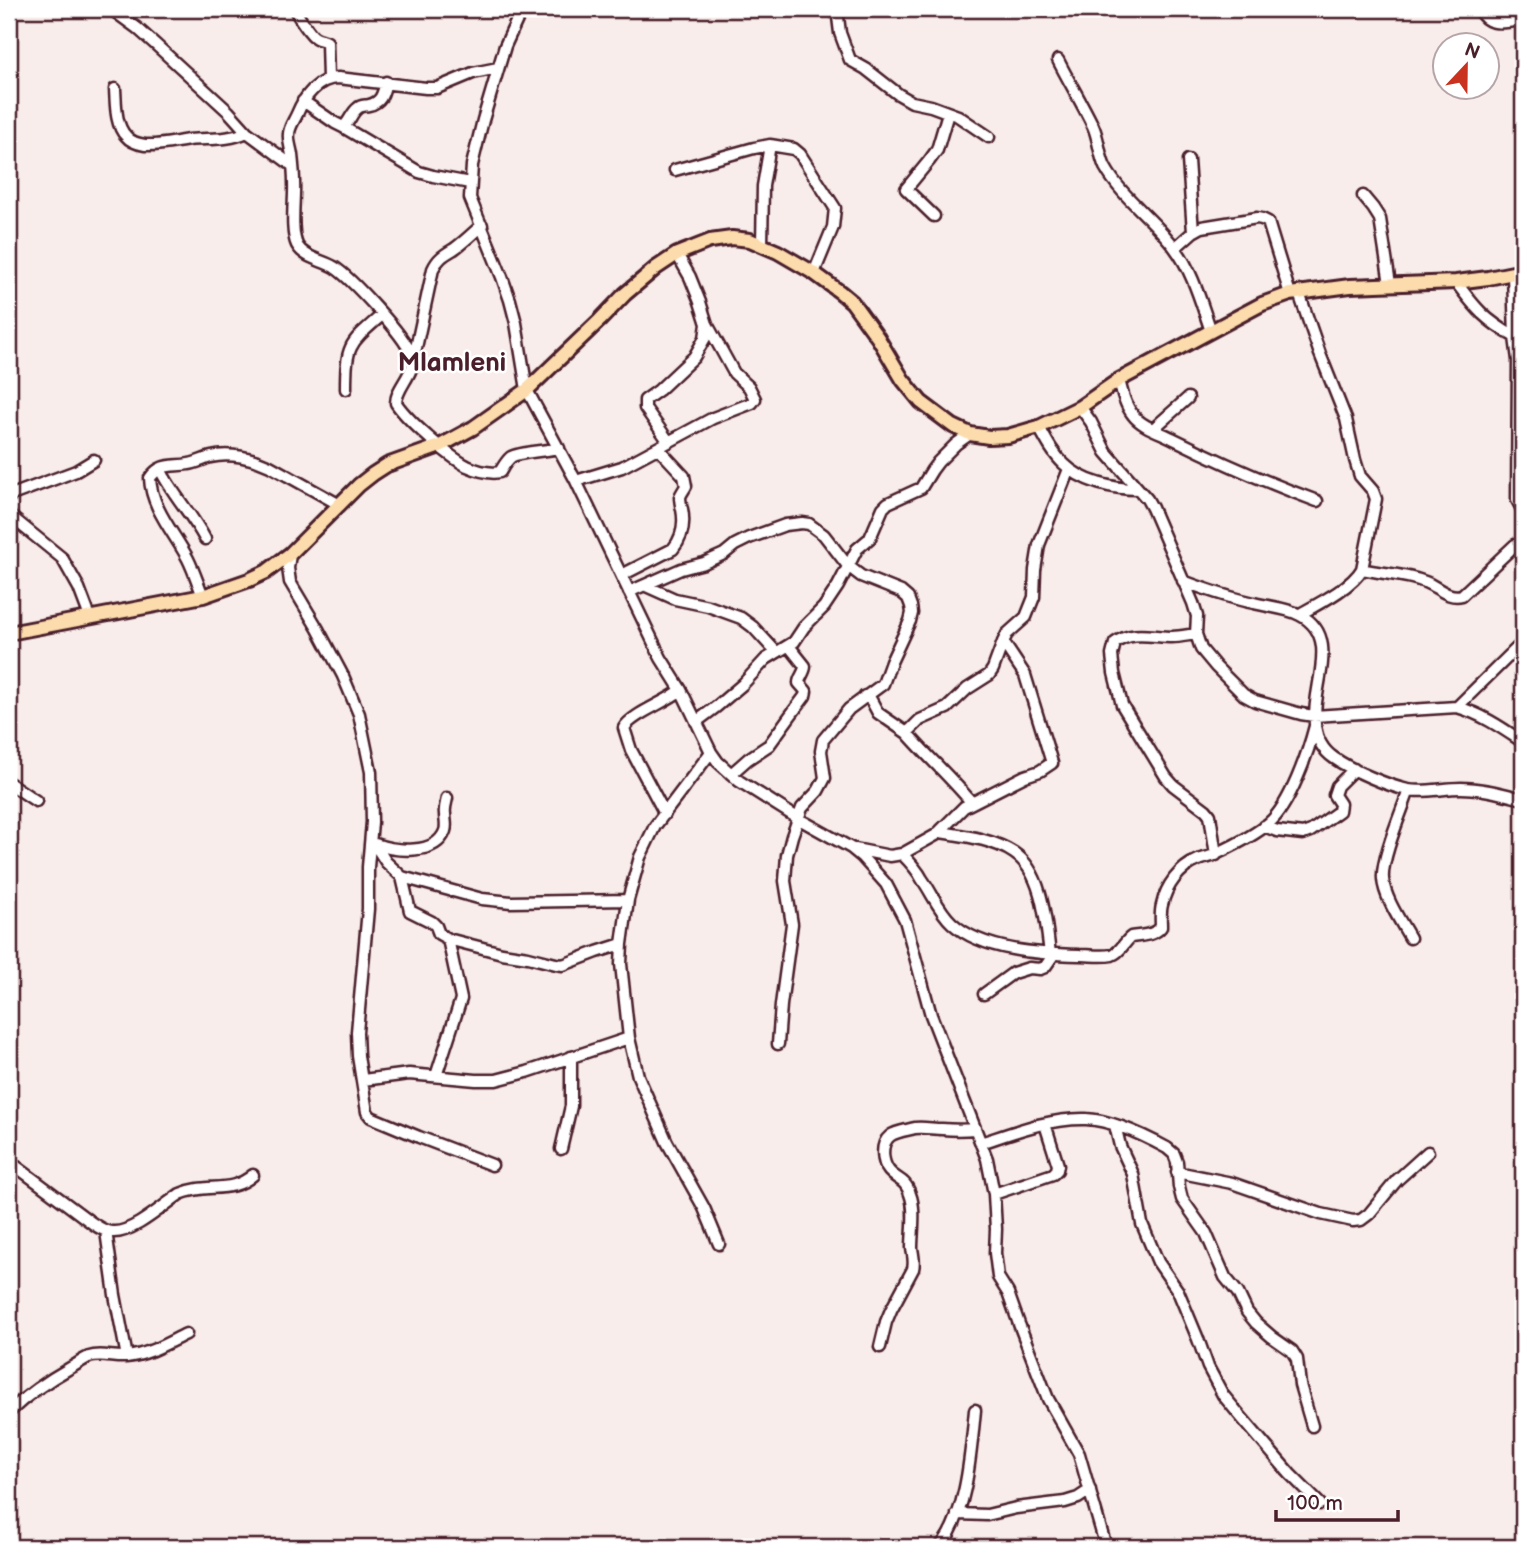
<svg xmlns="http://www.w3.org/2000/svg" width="1532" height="1556" font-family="'Balsamiq Sans',sans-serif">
<rect width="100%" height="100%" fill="#f8edea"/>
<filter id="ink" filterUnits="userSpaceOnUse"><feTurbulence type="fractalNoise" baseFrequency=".0143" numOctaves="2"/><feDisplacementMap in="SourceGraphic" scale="14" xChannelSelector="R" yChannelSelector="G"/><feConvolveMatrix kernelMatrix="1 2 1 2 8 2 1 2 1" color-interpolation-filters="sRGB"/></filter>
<g filter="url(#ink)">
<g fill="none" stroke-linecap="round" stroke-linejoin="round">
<defs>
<path id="minor" d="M111,9L137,28L155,44L229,112L247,132L293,166
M295,9C297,15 311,36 316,38C320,40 324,40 327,42L328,79
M522,9L505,46L483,120L472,165L470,198L502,277L510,300L516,323L527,390L576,481L661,658L681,690L711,752L718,762L739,781L799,819L851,848L862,857L886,884L905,920L931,1015L987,1159L994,1194L996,1229L995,1253L998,1277L1008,1293L1019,1324L1048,1399L1079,1454L1106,1547
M837,9L840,33L850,60L866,69L898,94L912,102L931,106L958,116L989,137
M1479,9C1487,28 1505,22 1523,20
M1058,60C1069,82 1082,103 1093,126C1099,139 1099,154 1105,167C1122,198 1154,219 1175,248C1193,272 1201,303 1211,331
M498,68L473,73L437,88H426L338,78C318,78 304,97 297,114C294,121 289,127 289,134C288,141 291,148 292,155C293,164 294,173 294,182C295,199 290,230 297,245C304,258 322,260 334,267C351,278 404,335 411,354C418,372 396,386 396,403C408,421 448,456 467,466C476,470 490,474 500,472C503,467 506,461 511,457C519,452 547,451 559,448
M115,89C116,103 115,125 126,136C130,141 138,144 145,145C159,146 175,142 189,140C209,138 228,141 247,132
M303,101L335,123L343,127C350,122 351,113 358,108C361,105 365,106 369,105C382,102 383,93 386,82
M343,127L419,172L433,176L470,183
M1188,160L1193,232
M675,170L754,148L770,145L794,149L800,154L835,208L833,227L814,273
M1363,196L1373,208L1380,219L1390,284
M934,216L906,189L929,161L937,150L948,113
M762,245L763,186L770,145
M1175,248L1193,232L1202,227L1257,218L1262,219L1268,222L1290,294
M1513,273L1515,337L1518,360L1517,500L1523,511
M1456,282C1476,309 1485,320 1515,337
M1299,293L1320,354L1346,419L1355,460L1360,476L1373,491L1376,499L1362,569C1352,587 1318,604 1300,614
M412,356L416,348L433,269C438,258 444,255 454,249C464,242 473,233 482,225
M1119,380C1122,392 1125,405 1133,415C1142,427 1161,432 1174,439C1220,462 1268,483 1317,501
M346,389C346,344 349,344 382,315
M1080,407L1091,422L1106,452L1147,499L1152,508L1193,603L1197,616L1196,634L1201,649L1216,667L1244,695L1255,701L1301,714L1314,716L1457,707C1482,714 1502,728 1523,742
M1039,427C1046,440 1053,454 1064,464C1082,482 1113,489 1137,489
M1153,429L1188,398
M669,442L645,408V400L659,390L694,357L705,338L707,324L700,302L690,277L677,254
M160,469C172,494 192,514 205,539
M576,481L622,467L713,418L752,403L755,399L749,387L734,373L707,324
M9,496L76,471L94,460
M9,515L62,558L79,588L90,617
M290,554L288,568L290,582L318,629L343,676L359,714L371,772L372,822L368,867V909L357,1032L358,1056L367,1112L371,1117L419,1137L492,1165
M1362,569C1383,574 1405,574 1425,582C1438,587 1448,599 1462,595L1515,545
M622,575L673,549C683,537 685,524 682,509C681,507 680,499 680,497C681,493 684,490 686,486L684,476L658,448
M1183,581C1207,590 1230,598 1254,603C1269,607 1287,608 1300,615C1356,644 1283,722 1334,758C1351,770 1388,786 1408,790C1424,793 1444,788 1461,788C1482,788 1503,794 1523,799
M646,586L675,599L708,606L741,618L753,627L776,652
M629,592L681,569L704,563L724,554L735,545L749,538L785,525L802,523L809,524L824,535L848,566L861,576L901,592L908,598L911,606L912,613L910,621L891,662L883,684L849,709L823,740L821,751L825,778L818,791L802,808L792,836L787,855L785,881L792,924L781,1005L778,1044
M203,596C198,584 194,571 188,559C175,534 151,508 150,478C161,462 173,467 189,464C197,463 203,459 211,457C230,452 253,458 270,466L340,505
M1196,634C1188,635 1180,637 1172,637C1152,637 1132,630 1115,643L1112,655L1114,673L1122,705L1166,777L1173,785L1206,810L1210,815L1216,855
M865,696L871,700L878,713L907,733
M1457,707L1523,642
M696,722L716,707L743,684L766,659L794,642L804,627L824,607L838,586L857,549L870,538L883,508L888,503L921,488L932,470L938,462L956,444L970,434
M711,752L655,826L640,857L628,900L622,944L621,964L629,1038L638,1076L667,1142L704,1208L719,1244
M731,774L748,759L769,745L790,716L805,696L806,691L799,683C799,677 805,673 805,666L789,646
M9,783L36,801
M1409,790C1402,811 1381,859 1383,879C1384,897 1401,922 1410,938
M972,803C952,779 928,757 907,733L920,720L947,708L967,689L989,675L993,669L1003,642L1007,634L1026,617L1034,597L1035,570L1039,545L1069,469
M665,814L631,750L624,728C632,714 667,702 681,690
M1264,826L1277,831L1303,834L1311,831L1339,811L1340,804L1334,795L1337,786L1354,769
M940,832C965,836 993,839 1014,853C1043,872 1046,923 1050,954
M375,844C394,851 436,856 445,831C447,825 445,821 445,814C444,809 446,803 447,798
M375,845L386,862L402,877L482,899L511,902L628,900
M855,849L890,856L902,854L936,835L964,807L1025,776L1040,771L1052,763L1025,675L1003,642
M902,854C909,861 917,869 922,879C932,893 939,911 952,923C982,951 1041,954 1080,955C1090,955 1102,957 1112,955C1121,952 1124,942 1131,937C1142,935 1154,936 1161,927C1161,920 1160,912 1162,905C1166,886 1179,868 1198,860C1204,858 1212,857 1218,853C1235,845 1255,835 1269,823C1290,805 1308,753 1315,726
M402,877L410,911L432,922L436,926L439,934L448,939L502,953L528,957L556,964L563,965L597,952L622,944
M984,994L1013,973L1029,968L1040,969L1045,967L1054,954
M436,1076L461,999L448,939
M363,1080L409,1074L476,1080H496L527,1072L629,1038
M1115,1125L1120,1146L1133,1174L1142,1224L1158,1262L1178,1291L1198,1339L1208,1367L1223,1395L1242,1418L1290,1474L1320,1504
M981,1143C1014,1132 1050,1118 1086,1119C1111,1120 1145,1136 1167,1148L1174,1154L1177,1162L1179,1187L1182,1199L1206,1233L1225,1277L1238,1293L1247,1312L1256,1323L1272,1337L1292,1351L1297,1359L1300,1385L1312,1426
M561,1149L571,1106V1057
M9,1161L92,1223C98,1227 105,1232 112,1232C132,1234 164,1205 180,1194C207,1182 230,1195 253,1175
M1177,1172L1232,1183L1321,1214L1353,1221L1361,1220L1369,1214L1397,1180L1428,1152
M994,1194L1053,1174L1057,1170L1058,1165L1045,1124
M106,1231L115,1295L127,1357
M880,1347L886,1322L891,1310L913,1269C915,1261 913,1256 912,1248C912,1232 916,1209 910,1194C905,1178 897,1181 889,1171C882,1162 880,1144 890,1136C896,1131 908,1130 915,1128C924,1127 933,1129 942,1129C953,1130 964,1130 974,1129
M9,1412C28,1394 47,1381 70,1368C76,1365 82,1360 89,1357C101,1353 113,1358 126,1357C148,1355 167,1343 186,1334
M957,1514L987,1515L1016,1508L1065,1502L1078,1498L1090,1490
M940,1547C967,1516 971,1450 975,1410"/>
<path id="major" d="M9,633L203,596L249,580L266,572L290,554L359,485L373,474L387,465L440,446L473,428L527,390L600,320L625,294L656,268L677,254L710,241L732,238L750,240L778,252L814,273L840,292L852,302L878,338L903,380L921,402L953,426L970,434L989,437L1008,436L1039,427L1080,407L1119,380L1211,331L1262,304L1290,294L1350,286L1456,282L1488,278L1523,271"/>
</defs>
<use href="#minor" stroke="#4a1f2b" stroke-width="15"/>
<use href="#major" stroke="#4a1f2b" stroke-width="18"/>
<use href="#minor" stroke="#fff" stroke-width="10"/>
<use href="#major" stroke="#fcdcac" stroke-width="12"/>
</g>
</g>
<g text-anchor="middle" stroke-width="5" stroke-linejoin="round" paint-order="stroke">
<g font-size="26" font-weight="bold" fill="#4a1f2b" stroke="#fff">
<text x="452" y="371">Mlamleni</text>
</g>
</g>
<rect width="1532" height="1556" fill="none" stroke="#fff" stroke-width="35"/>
<rect x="18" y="18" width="1497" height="1521" fill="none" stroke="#4a1f2b" stroke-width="2.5" filter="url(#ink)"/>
<g transform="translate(1466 66) rotate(22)"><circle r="33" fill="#ffffff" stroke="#b7a5aa" stroke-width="2"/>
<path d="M0-5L12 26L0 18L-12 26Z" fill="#c8321e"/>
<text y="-10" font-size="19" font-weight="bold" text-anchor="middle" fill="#4a1f2b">N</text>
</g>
<path d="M1276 1510v10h122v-10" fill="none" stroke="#4a1f2b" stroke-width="3.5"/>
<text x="1287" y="1510" font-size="21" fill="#4a1f2b" stroke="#ffffff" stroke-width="5" paint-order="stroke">100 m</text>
</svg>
